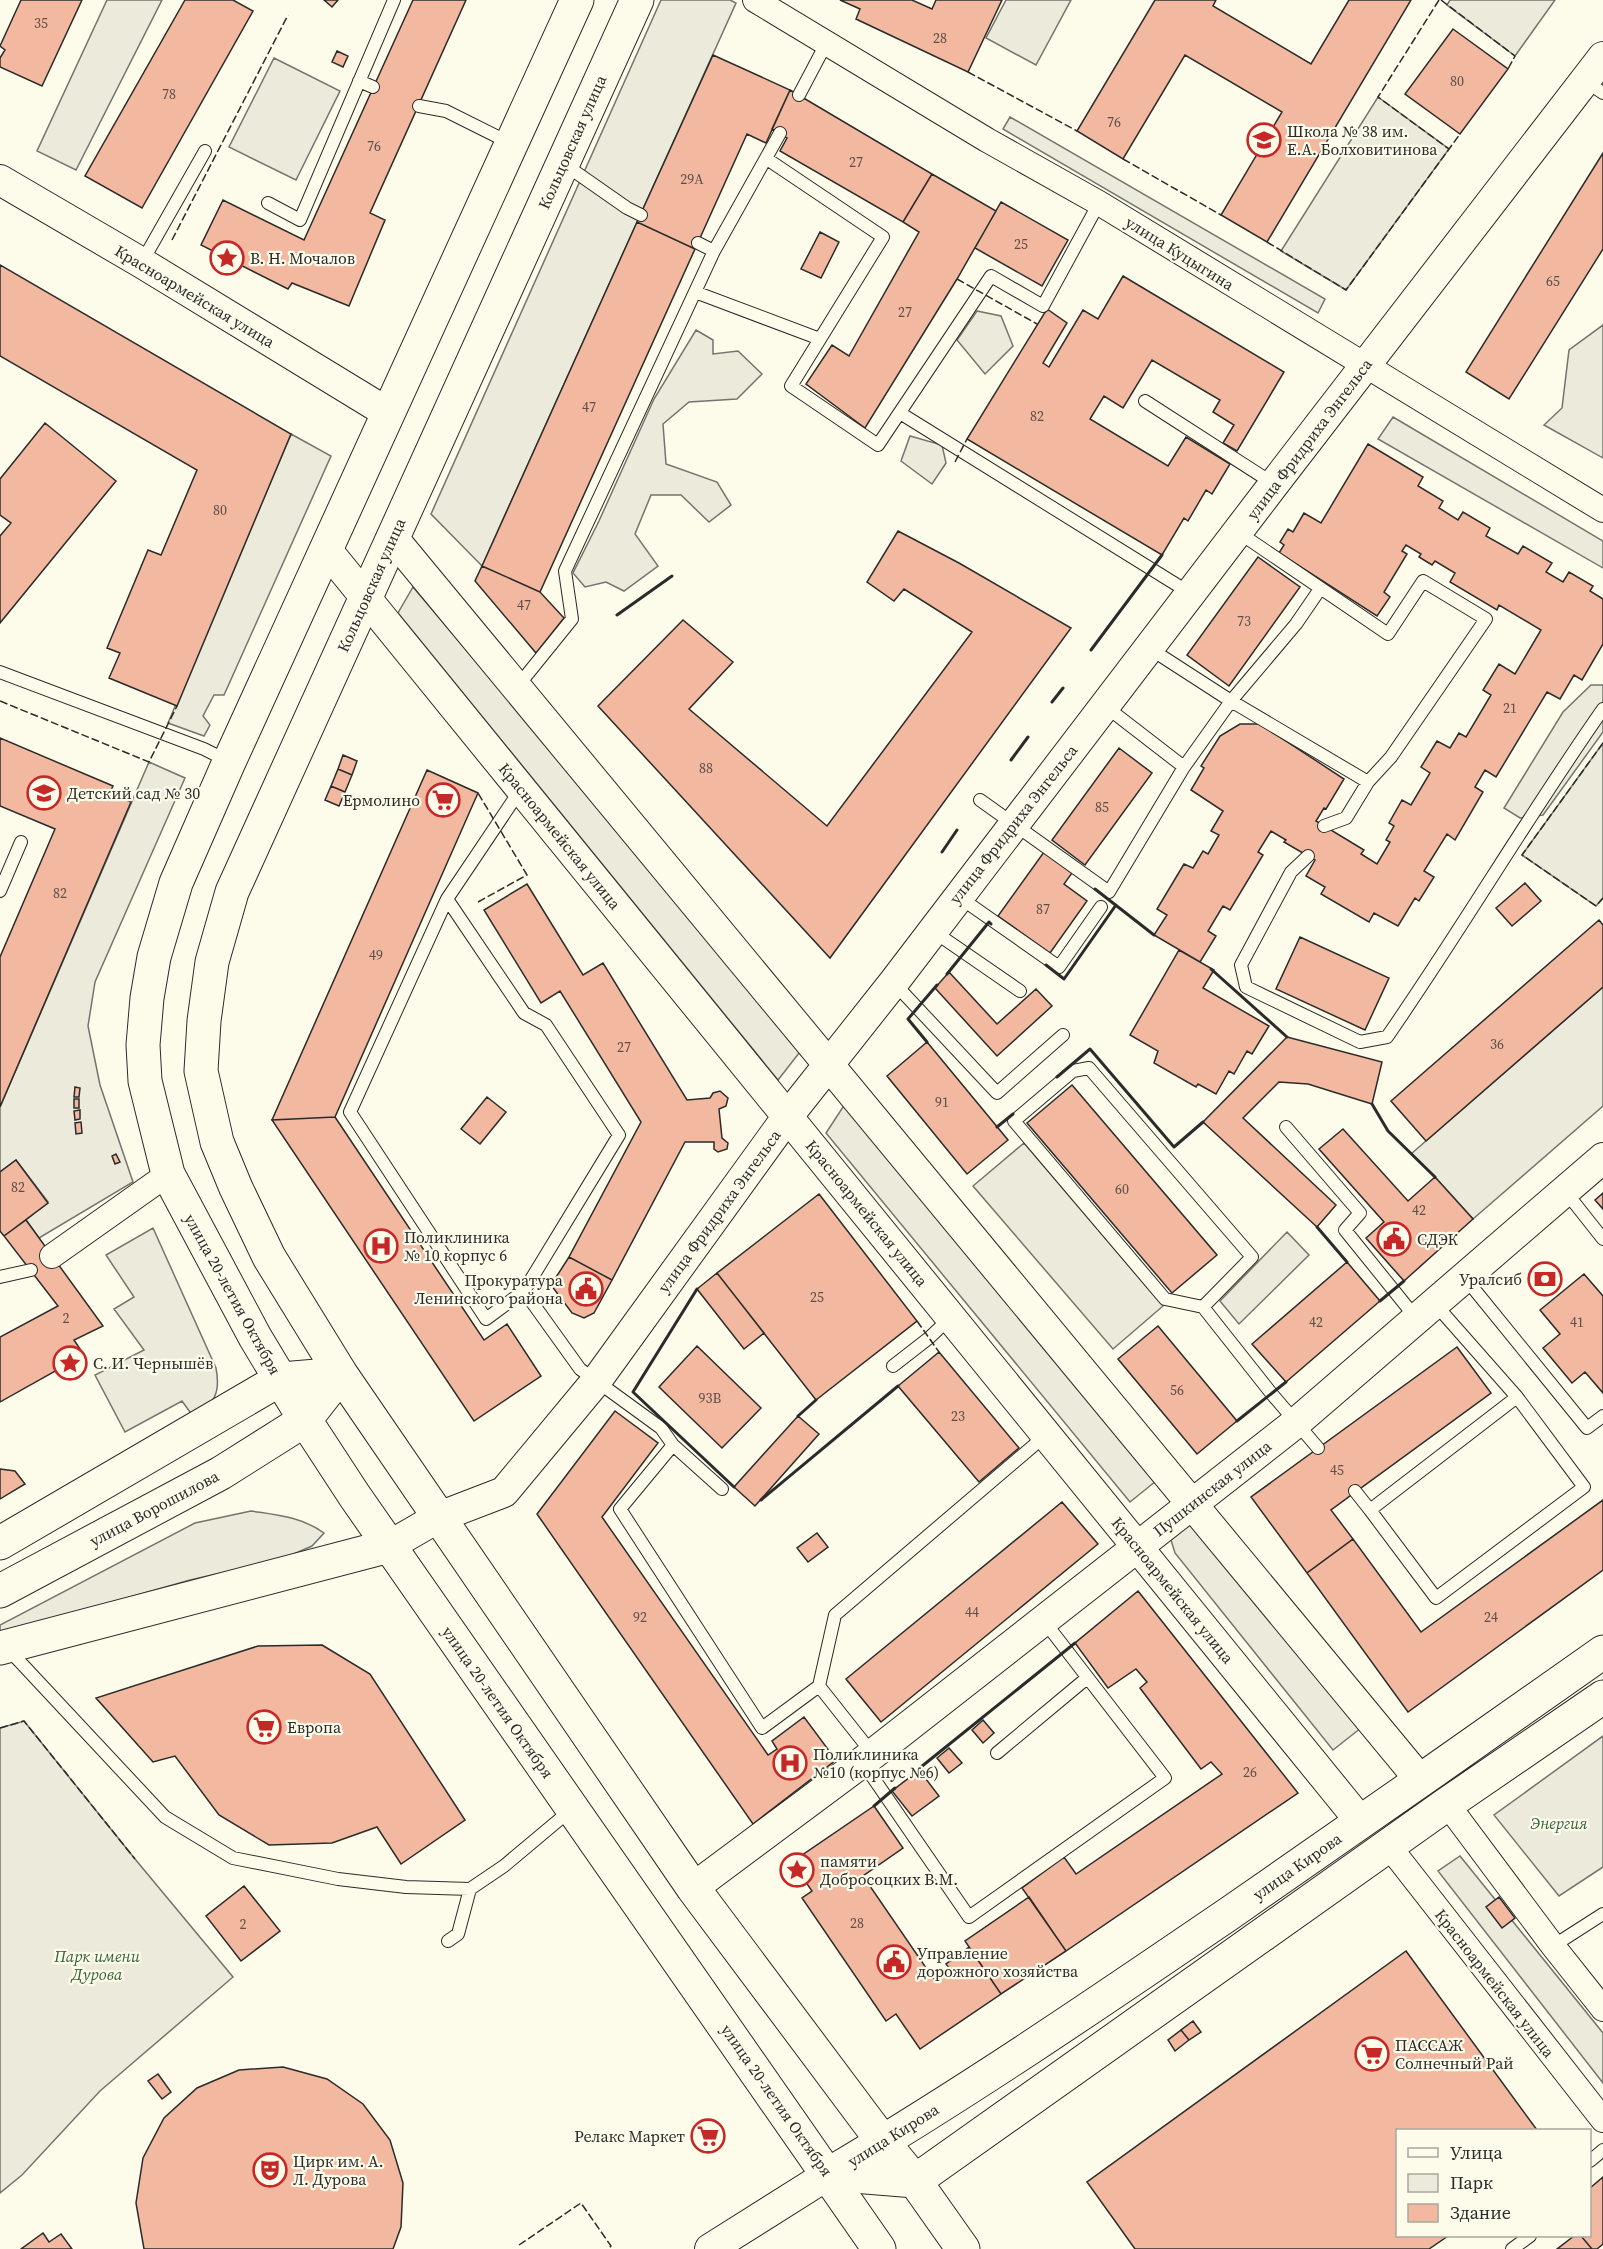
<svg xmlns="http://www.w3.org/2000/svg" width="1603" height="2249" font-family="'Source Serif 4',serif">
<rect width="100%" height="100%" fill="#fdfbea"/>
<path fill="#ecebdb" stroke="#74746e" stroke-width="1.5" d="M107,0H162L76,170L37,151Z
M661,0H730L736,3L482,566L431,514Z
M1006,0H1071L1036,65L986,38Z
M1450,0H1555L1515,56L1447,5Z
M274,58L340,91L296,180L229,147Z
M1378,97L1449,149L1346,290L1281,251Z
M1010,117L1325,299L1318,313L1003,129Z
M977,311L1001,316L1013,346L985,374L957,340Z
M1603,325V458L1544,425L1562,408L1569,350Z
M696,330L713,340V354L738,351L762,374L737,399L689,402L663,424L666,464L717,482L731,505L709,522L681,495H651L635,534L658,566L624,591L606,582L585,587L573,573L599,521L654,399Z
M1393,417L1603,541V568L1378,439Z
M291,434L331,456L224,695H214L203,716L210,725L204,736L168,723Z
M910,436L942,445L946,463L932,484L901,461Z
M413,587L803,1048L778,1080L398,613Z
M1591,685H1603V732L1543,815L1520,818L1504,808L1563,712Z
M1603,743V898L1596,906L1522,855Z
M149,762L185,778L95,982L88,1026L100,1085L133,1182L39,1238L26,1220L48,1202L16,1160L0,1172V1107Z
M1603,987V1106L1473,1219L1435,1177L1411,1154Z
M845,1104L1156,1481L1130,1502L826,1133Z
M1024,1143L1163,1306L1113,1349L973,1186Z
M153,1228L216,1368C221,1394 214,1402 195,1419L182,1401L125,1432L95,1375L144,1350L114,1309L134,1297L106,1255Z
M1287,1232L1309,1255L1239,1324L1220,1301Z
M251,1511C277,1515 302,1517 324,1533L312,1546L282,1559L190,1580L0,1634V1625L195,1523Z
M1188,1525L1203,1526L1366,1724L1333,1750L1175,1553L1171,1540Z
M24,1721L135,1859L233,1977L100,2091L22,2175L0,2193V1728Z
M1603,1736V1867L1559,1896L1494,1815Z
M1460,1856L1603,2033V2083L1438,1871Z"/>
<path fill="#f2b8a0" stroke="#2b2b2b" stroke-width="1.5" d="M21,0H82L42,86L0,67V58L5,50L0,46Z
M185,0H233L253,11L142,208L85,176Z
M324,0H338L332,7Z
M413,0H466L370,213L385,220L349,306L292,283L288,289L201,245L223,200L304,240Z
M840,0H912L932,9L936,0H1002L968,72L856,19L860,9Z
M1216,0L1213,6L1311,64L1349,0H1411L1267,242L1221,215L1282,112L1185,55L1123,159L1077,131L1155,0Z
M1453,29L1508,69L1460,134L1405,94Z
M337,51L348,56L343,67L332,62Z
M713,55L790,90L766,143L747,134L695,249L637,222Z
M790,90L932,174L903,222L780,151L787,138L772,129Z
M1603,153V249L1509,399L1466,372Z
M932,174L996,211L957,279L865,428L806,384L832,345L849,356L919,232L903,222Z
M1001,202L1068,240L1042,286L975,248Z
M637,222L695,249L540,592L482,566Z
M820,232L839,242L821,278L801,269Z
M0,265L291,434L177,706L109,678L120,653L107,648L148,550L161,555L197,470L0,356Z
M1123,276L1284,372L1237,451L1223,443L1234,425L1213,412L1220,400L1152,360L1123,408L1104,396L1090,419L1168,466L1186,437L1230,464L1212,494L1206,490L1188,521L1184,518L1162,555L967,439L1047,309L1067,323L1043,363L1049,367L1083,310L1098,319Z
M45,423L116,481L0,623V536L11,523L0,515V479Z
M1368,444L1423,477L1418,486L1443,501L1439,508L1458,520L1463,512L1490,528L1486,536L1518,554L1523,546L1552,563L1546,572L1563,582L1569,572L1593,586L1590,591L1603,599V644L1582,680L1574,675L1560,699L1547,692L1496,777L1485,770L1475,787L1483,792L1455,840L1447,834L1424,871L1434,877L1419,901L1415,898L1398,926L1374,913L1369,922L1321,894L1325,887L1306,876L1315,860L1284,842L1286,840L1271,831L1258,852L1263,855L1230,910L1223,906L1208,931L1216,936L1200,962L1154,935L1167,915L1157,909L1184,864L1193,868L1203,851L1208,854L1219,835L1211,831L1223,811L1191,790L1204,768L1201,766L1220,736L1240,724H1260L1344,779L1326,809L1324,808L1316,821L1364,850L1361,854L1377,864L1390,842L1386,840L1394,826L1389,823L1402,800L1411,805L1430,773L1421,767L1437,741L1450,748L1459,733L1466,737L1491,695L1483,690L1499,664L1515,674L1541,630L1499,605L1497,610L1450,582L1455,573L1435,561L1432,565L1419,557L1421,554L1406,545L1402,551L1407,554L1384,592L1390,597L1377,616L1279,553L1284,545L1280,542L1288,529L1293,532L1304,513L1321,523Z
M898,531L959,563L1071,628L830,958L598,706L683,620L733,662L689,709L827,826L972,632L904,589L894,601L867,582Z
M1258,557L1300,587L1229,686L1187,655Z
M482,566L540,592L564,618L536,653L475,581Z
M0,738L113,786L110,793L131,802L0,1107V957L55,829L0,806Z
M1119,748L1152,773L1085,865L1052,840Z
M343,755L357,761L352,775L338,769Z
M338,769L352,775L345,792L331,786Z
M427,770L478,793L335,1117L272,1120Z
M331,786L345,792L339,806L325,800Z
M1044,852L1072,873L1064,884L1087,901L1050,953L998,916Z
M1525,883L1541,901L1512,926L1496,908Z
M527,884L583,975L603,963L687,1100L710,1098L713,1093L720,1091L728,1098L726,1106L719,1109L722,1138L728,1143L727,1149L718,1152L714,1149V1142H685L612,1280L569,1257L641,1122L560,991L541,1003L484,910Z
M1599,920L1603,925V987L1426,1141L1391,1101Z
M1300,937L1389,978L1365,1030L1276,989Z
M1179,950L1214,970L1203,988L1269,1026L1252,1054L1247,1051L1234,1074L1229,1071L1216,1094L1198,1084L1196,1087L1154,1063L1158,1051L1130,1035Z
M949,972L997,1024L1036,989L1052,1006L997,1056L935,988Z
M1287,1037L1382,1062L1372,1104L1308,1084L1279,1082L1243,1118L1336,1205L1317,1227L1203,1122Z
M927,1042L1008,1140L967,1174L887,1076Z
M1072,1085L1217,1255L1172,1293L1027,1123Z
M75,1087L80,1088L79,1097H74Z
M487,1097L506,1112L480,1144L461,1129Z
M74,1099H79V1108H74Z
M80,1110V1119L75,1120L74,1111Z
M335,1117L484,1340L507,1324L541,1376L474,1421L272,1120Z
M81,1122L82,1133L76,1134L75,1123Z
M1343,1129L1408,1201L1435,1177L1473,1219L1404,1281L1366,1238L1384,1222L1319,1149Z
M116,1154L120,1162L115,1164L112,1156Z
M16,1160L48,1203L4,1236L0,1231V1172Z
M1603,1193V1209L1595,1200Z
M819,1194L917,1321L816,1400L717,1273Z
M26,1220L103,1326L74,1340L84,1355L0,1402V1337L58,1306L4,1236Z
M569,1257L612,1280L594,1313L584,1318L572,1313L551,1285Z
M1347,1262L1380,1301L1286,1382L1252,1344Z
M717,1273L764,1333L744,1349L697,1289Z
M1584,1274L1603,1296V1393L1585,1372L1572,1383L1543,1348L1560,1334L1540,1310Z
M1158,1326L1237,1421L1197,1454L1118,1359Z
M697,1346L761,1408L722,1448L659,1387Z
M1457,1347L1491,1393L1331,1510L1353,1539L1307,1573L1251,1497Z
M939,1352L1019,1448L979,1482L898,1386Z
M615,1411L658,1443L602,1517L768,1755L777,1749L772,1741L804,1717L836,1760L753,1824L537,1514Z
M798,1416L819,1434L755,1506L734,1487Z
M0,1469L15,1471L25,1484L0,1499Z
M1603,1500V1570L1408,1712L1307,1573L1353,1539L1421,1632Z
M1062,1502L1098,1544L881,1722L846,1679Z
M817,1533L828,1547L808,1562L797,1548Z
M1138,1591L1298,1793L1066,1951L1022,1888L1064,1857L1076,1874L1222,1774L1211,1762L1201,1769L1140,1688L1147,1682L1136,1669L1108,1688L1075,1643Z
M322,1645L370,1674L465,1820L401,1864L377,1827L332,1843L269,1845L219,1815L175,1756L153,1762L96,1698L258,1646Z
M983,1720L994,1733L983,1743L972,1730Z
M949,1748L962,1763L949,1773L937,1758Z
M919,1770L939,1796L912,1816L892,1791Z
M874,1806L903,1848L863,1876L935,1981L951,1970L946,1964L969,1947L1001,1994L920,2049L896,2014L886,2021L802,1898L812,1891L792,1862Z
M244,1886L280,1931L241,1961L206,1916Z
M1029,1897L1066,1951L1001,1994L965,1941Z
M1499,1897L1515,1918L1502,1928L1486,1907Z
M1406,1951L1537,2130H1398V2236H1448L1429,2249H1135L1087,2182Z
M1193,2021L1201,2032L1189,2040L1181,2030Z
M1181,2030L1189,2040L1175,2051L1168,2040Z
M283,2067L327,2079L363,2104L390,2140L403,2183L401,2227L393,2249H144L136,2203L143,2158L164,2118L197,2088L239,2070Z
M158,2074L171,2092L162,2099L148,2081Z
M1603,2177V2244L1597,2249H1592L1581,2236H1590V2188Z
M43,2233L49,2242L61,2234L72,2249H21Z
M1574,2236H1581L1592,2249H1557Z"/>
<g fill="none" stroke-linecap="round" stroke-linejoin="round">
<defs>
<path id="service" d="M359,81L373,87
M1585,81L1603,93
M799,95L827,42
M419,106L446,111L510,143
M767,159L883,237L791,386L878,445L991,276L1043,306L1099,203
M564,164L627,208L641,215
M268,203L300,220L394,0
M698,243L714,251
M142,262L205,151
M695,292L820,339
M1145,401L1274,484
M900,413L1190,593
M1149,648L1231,701L1368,782L1391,757L1486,619L1423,581L1388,634L1238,532
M0,672L204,749L228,761
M517,687L572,619L565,571L714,251L780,133
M1105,706L1184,767
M980,800L1109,892L1184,767L1231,701L1296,624L1320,589
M1324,826L1346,818L1368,782
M1308,856L1291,872L1241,965L1246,987L1360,1042L1387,1037C1462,929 1528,816 1603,709
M0,891L21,842
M959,897L1059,967L1101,907
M447,899L524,1013L546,1025L619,1135L524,1291L486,1319L350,1112L447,899L521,789
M933,931L1020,991
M894,983L997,1093L1063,1035
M1286,1127L1360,1213L1345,1230L1416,1318
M1565,1191L1603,1239
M0,1277L31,1270
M1465,1278L1587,1428L1603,1416
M524,1291L580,1369L661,1428L673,1445L620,1509L762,1728L819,1686L872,1753
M1203,1307L1252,1257L1089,1068L1073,1071L1014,1121L1165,1299L1203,1307L1271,1393L1318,1448
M893,1366L929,1338L951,1317
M673,1445L722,1489
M1355,1491L1370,1510L1517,1397L1435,1304
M1370,1510L1436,1598L1584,1487L1517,1397
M8,1649L165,1817L233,1858L338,1879L406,1887L470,1889L504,1866L572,1809
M819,1686L835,1615L1046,1435
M997,1753L1087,1678
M863,1763L969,1917L1165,1778L1044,1621
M448,1941L458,1934L470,1889
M1553,1946L1603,1914
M1590,2161L1603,2150
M1512,2249L1530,2236"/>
<path id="minor" d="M755,0L987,140L1099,203L1603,510
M52,1256L168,1174
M1447,1804L1553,1946L1603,2009
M1388,1845L1603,2120"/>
<path id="tertiary" d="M0,180L142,263L388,413
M393,538L1421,1781
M326,549L1361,1822
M389,1546L439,1517L504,1492L597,1380L788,1116L894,982L1274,484L1603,57
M693,1888L873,1754L1297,1422L1603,1158
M710,2249L829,2174"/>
<path id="secondary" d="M829,2174C966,2093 1098,2003 1230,1913C1355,1826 1479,1740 1603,1652
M829,2174L915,2181L1447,1804L1603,1697"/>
<path id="primary" d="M577,0L229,762L176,883L154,957L147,998L143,1045L145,1081L168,1174L255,1337L305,1420L354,1495L879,2249
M637,0L232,892L212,962L204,1021L201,1071L217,1142L236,1188L269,1257L341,1374L693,1888L883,2142L915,2181L963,2249
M0,1543L281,1379L341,1374
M0,1591L221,1473L305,1420L341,1374
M0,1648L389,1546"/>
</defs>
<use href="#service" stroke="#2b2b2b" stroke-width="14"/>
<use href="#minor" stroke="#2b2b2b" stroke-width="26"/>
<use href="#tertiary" stroke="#2b2b2b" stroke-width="32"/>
<use href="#secondary" stroke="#2b2b2b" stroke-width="35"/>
<use href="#primary" stroke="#2b2b2b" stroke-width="35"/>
<use href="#service" stroke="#fdfbea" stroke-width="12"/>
<use href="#minor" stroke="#fdfbea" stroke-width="24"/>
<use href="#tertiary" stroke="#fdfbea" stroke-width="30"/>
<use href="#secondary" stroke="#fdfbea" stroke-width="33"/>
<use href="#primary" stroke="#fdfbea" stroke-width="33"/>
<path stroke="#2b2b2b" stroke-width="1.5" stroke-dasharray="8 3" stroke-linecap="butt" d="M1439,0L1378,97L1449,149
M1441,0L1515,56L1508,69
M968,72L1077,131
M1123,159L1221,215
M172,240L288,15
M1267,242L1346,290L1460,134
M957,279L1037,324
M955,462L967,439
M0,701L149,762L177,706
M1603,743L1522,855L1596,906L1603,898
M478,902L527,875L478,793
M917,1321L939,1352
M0,1728L24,1721L135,1859
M519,2245L581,2203L611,2246L608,2249"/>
<path stroke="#2b2b2b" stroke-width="3" d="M617,615L672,576
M1091,650L1162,555
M1052,702L1063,688
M1011,760L1028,737
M942,852L957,830
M1095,889L1154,935
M1046,965L1064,979L1116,905
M1211,969L1287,1037
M947,974L989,922L991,924
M927,1042L908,1019L937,985
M1057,1077L1090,1049L1174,1147L1203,1122
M1372,1104L1388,1131L1435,1177
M997,1127L1013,1114
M1317,1227L1347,1262
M697,1289L633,1392L734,1487
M1380,1301L1404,1281
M798,1416L816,1400
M1237,1421L1286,1382
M761,1500L898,1386
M916,1771L1075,1643
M874,1806L895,1788"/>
</g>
<defs>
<symbol id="school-ring" viewBox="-11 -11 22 22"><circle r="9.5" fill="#fdfbea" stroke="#c62828" stroke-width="1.5"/><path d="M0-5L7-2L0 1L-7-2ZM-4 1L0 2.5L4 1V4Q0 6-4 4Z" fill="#c62828"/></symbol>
<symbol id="sight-ring" viewBox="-11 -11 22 22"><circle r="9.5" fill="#fdfbea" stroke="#c62828" stroke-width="1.5"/><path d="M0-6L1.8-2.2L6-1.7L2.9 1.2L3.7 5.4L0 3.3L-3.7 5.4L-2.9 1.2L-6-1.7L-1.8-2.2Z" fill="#c62828"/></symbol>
<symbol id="supermarket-ring" viewBox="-11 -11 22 22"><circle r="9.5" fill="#fdfbea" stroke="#c62828" stroke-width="1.5"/><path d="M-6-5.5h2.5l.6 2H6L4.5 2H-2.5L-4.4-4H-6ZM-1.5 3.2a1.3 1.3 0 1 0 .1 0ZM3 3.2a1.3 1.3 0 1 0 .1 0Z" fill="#c62828"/></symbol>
<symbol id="civic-ring" viewBox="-11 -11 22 22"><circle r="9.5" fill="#fdfbea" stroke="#c62828" stroke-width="1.5"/><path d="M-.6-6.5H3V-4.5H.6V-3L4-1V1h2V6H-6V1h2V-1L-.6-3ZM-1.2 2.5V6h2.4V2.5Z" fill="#c62828"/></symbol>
<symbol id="hospital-ring" viewBox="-11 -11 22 22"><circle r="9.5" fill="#fdfbea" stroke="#c62828" stroke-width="1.5"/><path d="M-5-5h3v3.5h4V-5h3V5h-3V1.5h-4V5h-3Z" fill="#c62828"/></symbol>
<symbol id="bank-ring" viewBox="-11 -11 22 22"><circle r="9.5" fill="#fdfbea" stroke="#c62828" stroke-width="1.5"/><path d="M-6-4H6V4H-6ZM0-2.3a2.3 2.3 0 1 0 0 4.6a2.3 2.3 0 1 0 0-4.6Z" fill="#c62828"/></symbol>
<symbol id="theatre-ring" viewBox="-11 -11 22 22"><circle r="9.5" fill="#fdfbea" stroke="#c62828" stroke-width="1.5"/><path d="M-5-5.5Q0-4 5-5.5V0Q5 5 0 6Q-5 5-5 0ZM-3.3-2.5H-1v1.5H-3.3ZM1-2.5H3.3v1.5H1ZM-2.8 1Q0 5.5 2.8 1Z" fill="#c62828"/></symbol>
</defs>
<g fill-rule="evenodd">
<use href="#school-ring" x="1245" y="121" width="38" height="38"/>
<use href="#sight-ring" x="208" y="239" width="38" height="38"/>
<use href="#school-ring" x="25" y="774" width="38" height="38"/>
<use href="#supermarket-ring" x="424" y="781" width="38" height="38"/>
<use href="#civic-ring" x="1375" y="1220" width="38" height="38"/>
<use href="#hospital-ring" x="362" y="1227" width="38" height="38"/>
<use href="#bank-ring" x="1526" y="1260" width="38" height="38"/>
<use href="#civic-ring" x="567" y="1270" width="38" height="38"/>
<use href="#sight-ring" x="51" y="1344" width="38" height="38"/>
<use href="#supermarket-ring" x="245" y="1708" width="38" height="38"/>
<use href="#hospital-ring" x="771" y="1744" width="38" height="38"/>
<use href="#sight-ring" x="778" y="1851" width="38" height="38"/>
<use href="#civic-ring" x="875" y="1943" width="38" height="38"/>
<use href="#supermarket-ring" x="1353" y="2035" width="38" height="38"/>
<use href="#supermarket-ring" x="689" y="2117" width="38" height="38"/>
<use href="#theatre-ring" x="251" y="2151" width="38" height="38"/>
</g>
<g text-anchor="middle" stroke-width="4.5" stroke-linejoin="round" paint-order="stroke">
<g font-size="14" fill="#5d4e48">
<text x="41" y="28">35</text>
<text x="940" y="43">28</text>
<text x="1457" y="86">80</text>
<text x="169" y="99">78</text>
<text x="1114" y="127">76</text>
<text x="374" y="151">76</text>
<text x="856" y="167">27</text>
<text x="692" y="184">29А</text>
<text x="1021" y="249">25</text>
<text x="1553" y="286">65</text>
<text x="905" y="317">27</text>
<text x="589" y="412">47</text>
<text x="1037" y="421">82</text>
<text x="220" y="515">80</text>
<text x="524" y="610">47</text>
<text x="1244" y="626">73</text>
<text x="1510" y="713">21</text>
<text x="706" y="773">88</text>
<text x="1102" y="812">85</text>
<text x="60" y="898">82</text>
<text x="1043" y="914">87</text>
<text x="376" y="960">49</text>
<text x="1497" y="1049">36</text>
<text x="624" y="1052">27</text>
<text x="942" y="1107">91</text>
<text x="18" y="1192">82</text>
<text x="1122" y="1194">60</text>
<text x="1419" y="1215">42</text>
<text x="817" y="1302">25</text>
<text x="66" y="1323">2</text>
<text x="1316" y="1327">42</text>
<text x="1577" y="1327">41</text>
<text x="1177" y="1395">56</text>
<text x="710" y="1403">93В</text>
<text x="958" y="1421">23</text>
<text x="1337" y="1475">45</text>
<text x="972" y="1617">44</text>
<text x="640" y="1622">92</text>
<text x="1491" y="1622">24</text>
<text x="1250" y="1777">26</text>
<text x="857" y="1928">28</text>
<text x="243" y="1929">2</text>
</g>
<g font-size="16" fill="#2b2b2b" stroke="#fdfbea" text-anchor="start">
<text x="1287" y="137">Школа № 38 им.<tspan x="1287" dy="18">Е.А. Болховитинова</tspan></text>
<text x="250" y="264">В. Н. Мочалов</text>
<text x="67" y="799">Детский сад № 30</text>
<text x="420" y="806" text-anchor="end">Ермолино</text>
<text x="404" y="1243">Поликлиника<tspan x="404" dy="18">№ 10 корпус 6</tspan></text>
<text x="1417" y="1245">СДЭК</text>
<text x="1522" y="1285" text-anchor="end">Уралсиб</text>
<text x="563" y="1286" text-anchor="end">Прокуратура<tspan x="563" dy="18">Ленинского района</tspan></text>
<text x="93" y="1369">С. И. Чернышёв</text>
<text x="287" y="1733">Европа</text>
<text x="813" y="1760">Поликлиника<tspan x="813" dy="18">№10 (корпус №6)</tspan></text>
<text x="820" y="1867">памяти<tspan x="820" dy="18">Добросоцких В.М.</tspan></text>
<text x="917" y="1959">Управление<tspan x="917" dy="18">дорожного хозяйства</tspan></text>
<text x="1395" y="2051">ПАССАЖ<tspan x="1395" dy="18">Солнечный Рай</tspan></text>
<text x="685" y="2142" text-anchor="end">Релакс Маркет</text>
<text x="293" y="2167">Цирк им. А.<tspan x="293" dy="18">Л. Дурова</tspan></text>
</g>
<g font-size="16" fill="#2b2b2b" stroke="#fdfbea">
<text transform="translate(572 142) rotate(-66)" y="6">Кольцовская улица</text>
<text transform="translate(1180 253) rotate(32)" y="6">улица Куцыгина</text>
<text transform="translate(195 296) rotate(31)" y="6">Красноармейская улица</text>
<text transform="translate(1309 439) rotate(-53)" y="6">улица Фридриха Энгельса</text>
<text transform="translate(371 585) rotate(-66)" y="6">Кольцовская улица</text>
<text transform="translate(1013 824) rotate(-52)" y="6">улица Фридриха Энгельса</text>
<text transform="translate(560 836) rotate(51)" y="6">Красноармейская улица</text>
<text transform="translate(719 1211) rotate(-54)" y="6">улица Фридриха Энгельса</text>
<text transform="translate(867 1213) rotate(51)" y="6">Красноармейская улица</text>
<text transform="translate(233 1294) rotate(61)" y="6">улица 20-летия Октября</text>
<text transform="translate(1212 1488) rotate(-38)" y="6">Пушкинская улица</text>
<text transform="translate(154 1508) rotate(-28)" y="6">улица Ворошилова</text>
<text transform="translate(1173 1590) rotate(51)" y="6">Красноармейская улица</text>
<text transform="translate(498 1702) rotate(55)" y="6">улица 20-летия Октября</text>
<text transform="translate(1297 1866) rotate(-35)" y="6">улица Кирова</text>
<text transform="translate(1495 1983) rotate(52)" y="6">Красноармейская улица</text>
<text transform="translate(777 2100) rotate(55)" y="6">улица 20-летия Октября</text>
<text transform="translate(893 2135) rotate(-32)" y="6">улица Кирова</text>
</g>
<g font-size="16" font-style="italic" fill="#34623c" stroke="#fdfbea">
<text x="1559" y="1829">Энергия</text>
<text x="97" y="1962">Парк имени<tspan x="97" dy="18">Дурова</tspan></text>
</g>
</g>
<rect x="1396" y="2129" width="195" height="108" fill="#fdfbea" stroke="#a9a89e" stroke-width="1.5"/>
<rect x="1408" y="2148" width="30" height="9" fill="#fdfbea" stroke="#a9a89e" stroke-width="1.5"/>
<text x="1450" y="2159" font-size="18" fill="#2b2b2b">Улица</text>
<rect x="1408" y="2174" width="30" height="18" fill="#ecebdb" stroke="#a9a89e" stroke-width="1.5"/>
<text x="1450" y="2189" font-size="18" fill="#2b2b2b">Парк</text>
<rect x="1408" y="2204" width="30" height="18" fill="#f2b8a0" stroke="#a9a89e" stroke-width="1.5"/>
<text x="1450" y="2219" font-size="18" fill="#2b2b2b">Здание</text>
</svg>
